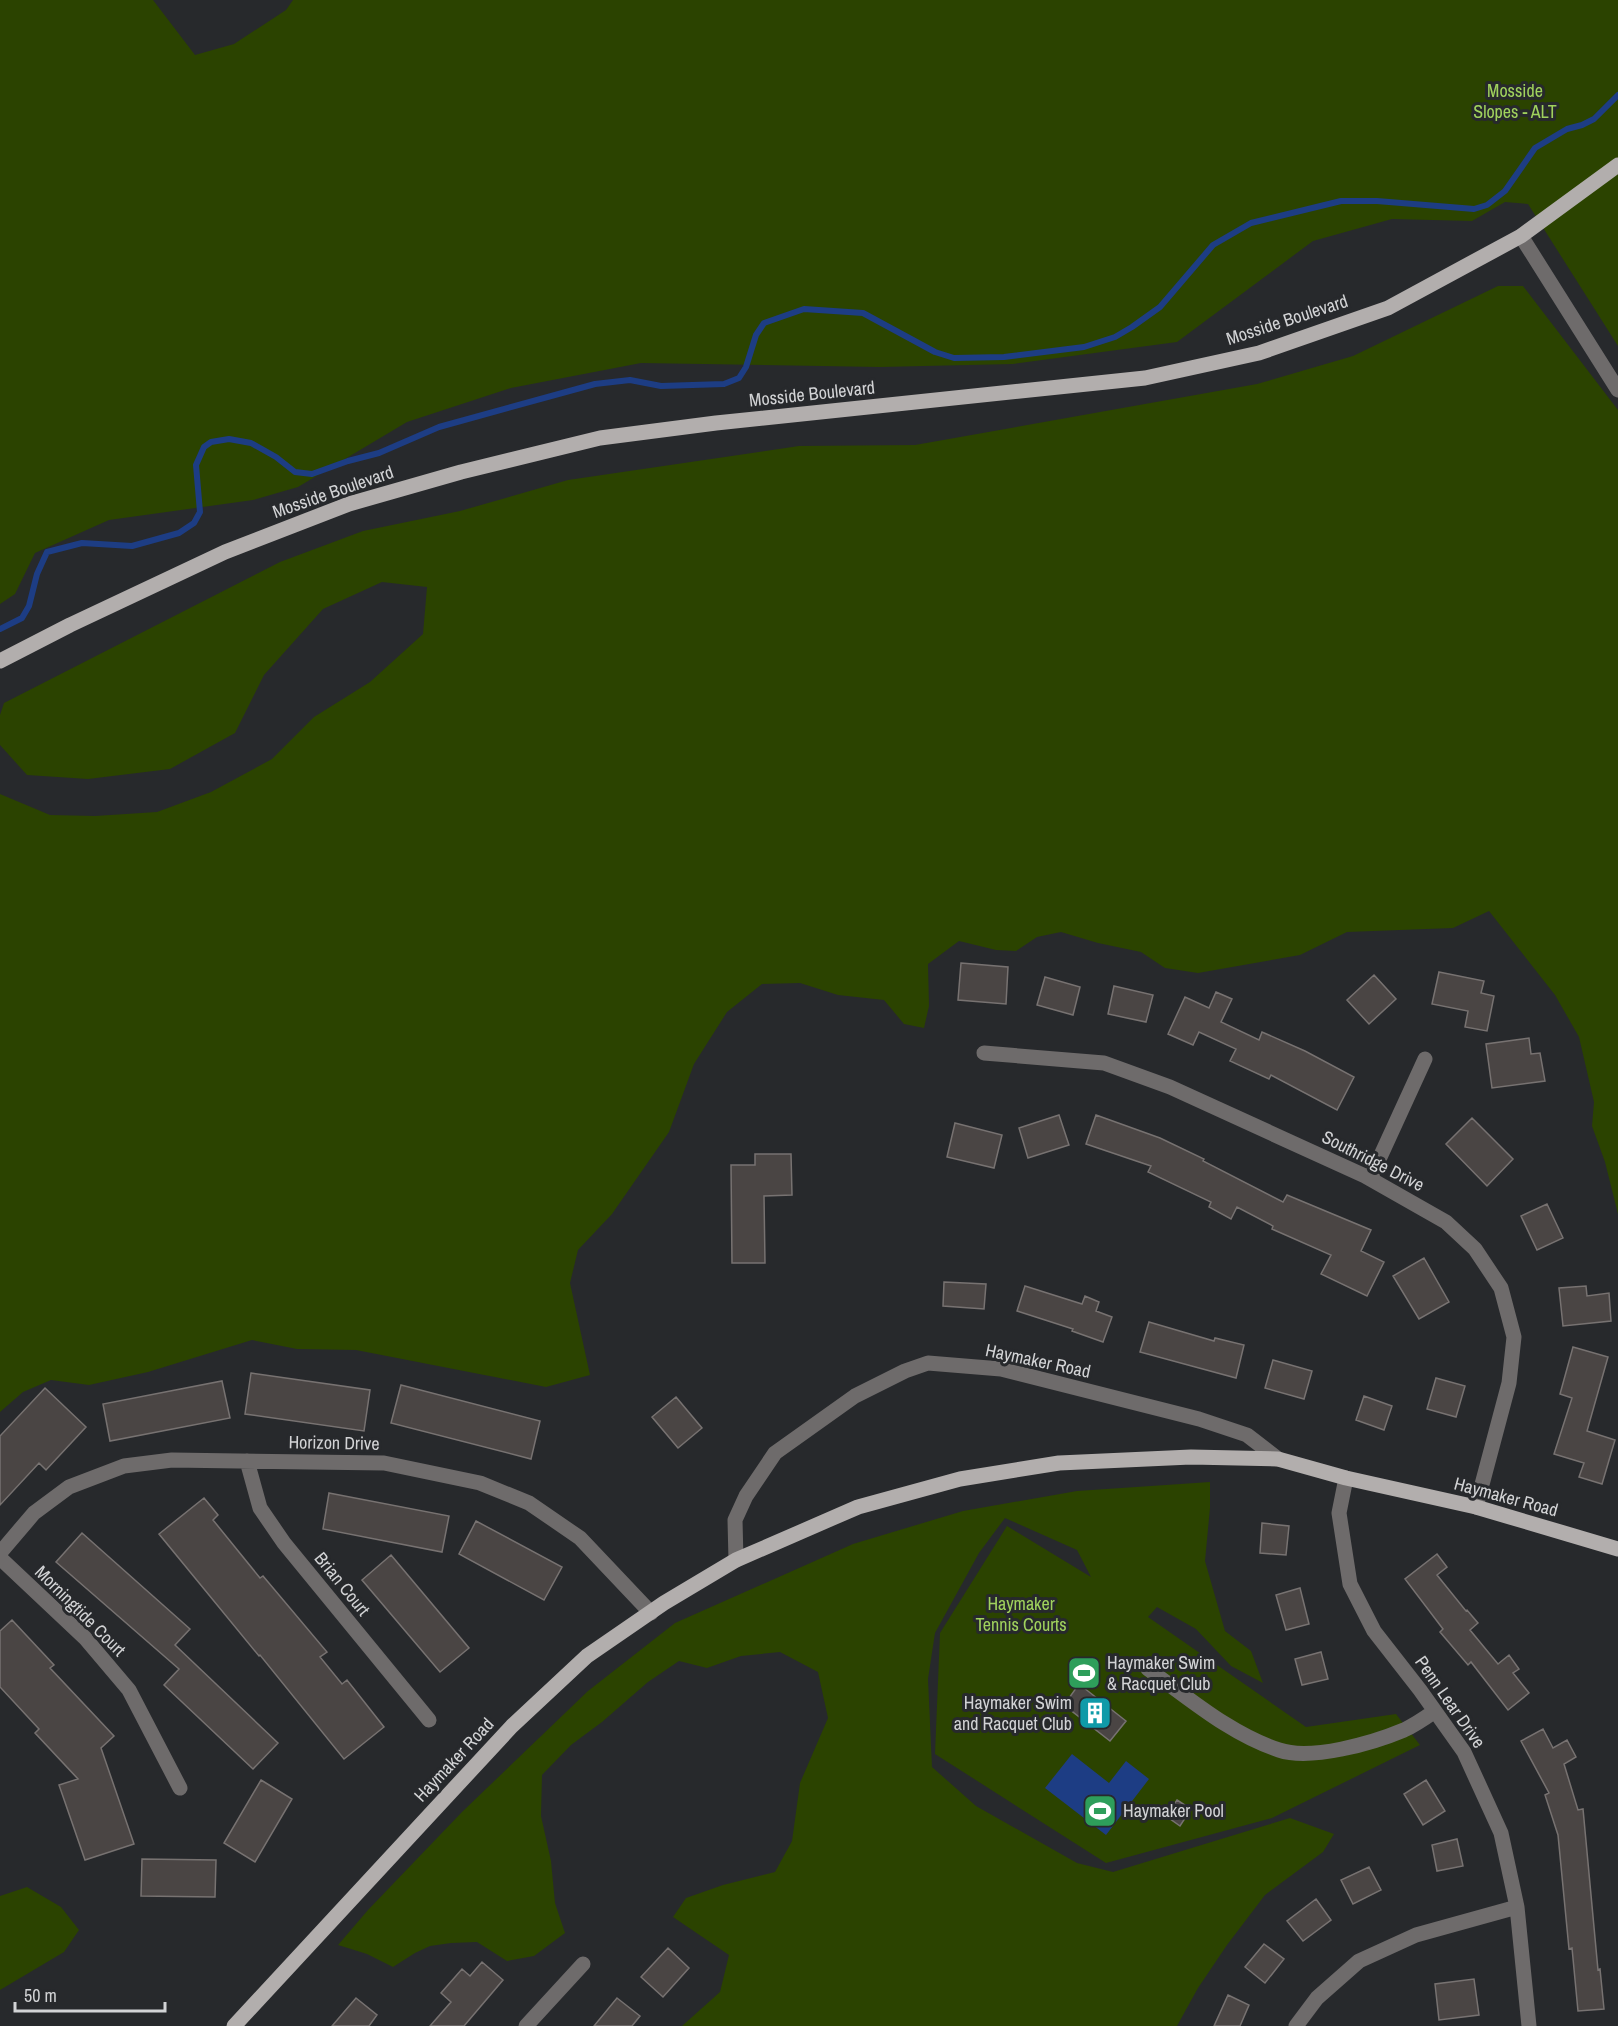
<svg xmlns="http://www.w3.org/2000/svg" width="1618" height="2026" font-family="'Archivo Narrow',sans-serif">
<rect width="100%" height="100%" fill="#27292c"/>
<path fill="#2b4300" d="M0,0H153L195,55L234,44L286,10L293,0H1618V346L1528,204L1505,202L1472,221L1392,219L1313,241L1177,342L1013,364L880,367L641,363L511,388L407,422L298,487L253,500L109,520L35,553L15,594L0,604Z
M1498,286H1523L1618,410V1214L1605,1162L1592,1126L1594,1102L1579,1037L1555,995L1489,911L1453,928L1347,932L1300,955L1198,973L1165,968L1141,952L1098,943L1061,932L1037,937L1016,951L996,950L959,941L928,964L929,1006L924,1028L904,1024L884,1000L838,995L800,983L762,984L727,1012L694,1064L669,1132L612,1214L578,1250L570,1283L590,1375L546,1387L356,1350L297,1349L252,1340L148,1372L89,1385L51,1380L23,1392L0,1412V794L50,815L95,816L157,812L211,792L272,759L314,717L370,682L423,634L427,587L382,582L323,609L264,675L235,733L170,769L88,779L27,775L0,745V715L4,703L280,562L363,531L460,511L568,480L799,446L915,445L1257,384L1353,356Z
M1210,1482V1508L1205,1561L1225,1631L1251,1651L1263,1683L1231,1666L1196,1629L1157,1607L1148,1617L1306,1727L1396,1714L1420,1745L1272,1818L1106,1863L935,1754L940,1633L1007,1526L1091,1577L1077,1550L1005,1518L979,1553L935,1633L928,1679L932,1767L976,1806L1077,1863L1113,1872L1290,1818L1334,1834L1323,1852L1265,1895L1227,1945L1198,1988L1177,2026H682L720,1992L729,1955L673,1917L686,1898L723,1885L775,1872L792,1841L800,1783L828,1718L818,1672L780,1652L741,1656L707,1668L679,1661L648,1682L602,1722L571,1745L542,1775L541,1816L551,1861L555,1903L565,1933L534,1956L507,1961L477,1942L451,1943L430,1946L415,1953L393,1967L367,1954L338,1945L368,1910L462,1812L588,1691L675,1623L853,1544L963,1511L1077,1491Z
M27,1887L61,1907L79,1930L64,1952L0,1990V1896Z"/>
<path fill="#1d3d84" d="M1072,1754L1109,1783L1126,1761L1149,1779L1106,1835L1045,1788Z"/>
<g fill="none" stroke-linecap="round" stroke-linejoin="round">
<path stroke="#1d3d84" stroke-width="6" d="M0,629L22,618L29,606L37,574L47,552L82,543L132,546L179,533L194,523L200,512L196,465L204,447L211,442L229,439L251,443L276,457L295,472L312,474L348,461L379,453L439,427L595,384L630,380L661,386L724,384L739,378L746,367L756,335L764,323L804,309L863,313L935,352L954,358L1004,357L1084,347L1115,337L1132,327L1160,307L1213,245L1251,223L1341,201H1377L1474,209L1487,205L1505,191L1535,148L1567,129L1582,125L1594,119L1618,95"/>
</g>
<path fill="#4a4544" stroke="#777271" stroke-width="1.5" d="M961,963L1008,967L1006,1004L958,1000Z
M1439,972L1484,981L1481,993L1494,996L1487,1031L1465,1027L1468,1011L1432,1004Z
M1374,975L1396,999L1369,1024L1347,1000Z
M1045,977L1080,987L1073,1015L1037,1005Z
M1114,986L1153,995L1146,1022L1108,1014Z
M1216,992L1232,999L1221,1022L1259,1040L1262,1032L1305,1051L1354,1077L1337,1110L1271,1075L1269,1079L1230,1061L1236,1049L1199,1032L1193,1045L1168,1034L1185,997L1209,1008Z
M1529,1038L1531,1054L1540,1053L1545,1081L1492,1088L1486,1044Z
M1059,1115L1069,1145L1028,1158L1019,1128Z
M1096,1115L1160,1138L1204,1159L1203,1161L1283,1202L1287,1195L1371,1230L1361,1251L1384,1262L1367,1296L1321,1274L1331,1255L1272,1229L1273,1226L1237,1207L1231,1219L1209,1207L1211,1202L1148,1172L1151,1166L1086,1144Z
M1472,1118L1513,1159L1487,1186L1446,1144Z
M955,1123L1002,1135L994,1168L947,1157Z
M755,1154H791L792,1195L764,1196L765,1263H732L731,1165H755Z
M1547,1204L1563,1238L1537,1250L1521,1216Z
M1424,1258L1449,1302L1419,1319L1393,1276Z
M944,1282L986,1284L984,1309L943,1306Z
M1025,1286L1082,1304L1085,1296L1099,1302L1096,1311L1112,1317L1103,1342L1072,1331L1073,1329L1017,1311Z
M1586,1286L1587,1296L1609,1293L1611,1321L1563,1326L1559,1288Z
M1149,1322L1214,1341L1215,1338L1244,1345L1236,1378L1140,1352Z
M1573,1347L1608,1357L1587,1431L1615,1440L1602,1484L1579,1477L1584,1463L1554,1454L1572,1398L1560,1394Z
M1273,1360L1312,1371L1304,1399L1265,1388Z
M251,1373L370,1390L364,1431L245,1414Z
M1436,1378L1465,1386L1456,1417L1427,1409Z
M222,1381L230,1418L110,1441L103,1404Z
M401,1385L540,1421L531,1459L391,1423Z
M45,1388L86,1427L46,1470L39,1463L0,1505V1436Z
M1364,1396L1392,1406L1384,1430L1356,1420Z
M676,1397L702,1428L678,1448L652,1417Z
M329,1493L449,1516L442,1552L323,1529Z
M204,1498L218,1515L213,1520L260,1578L263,1576L327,1652L320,1657L342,1684L347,1680L384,1727L344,1759L260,1655L259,1656L159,1534Z
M476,1521L562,1567L544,1600L459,1554Z
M1262,1523L1289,1526L1286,1555L1260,1553Z
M82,1533L190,1629L175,1645L278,1743L253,1769L164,1685L179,1669L56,1562Z
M1437,1554L1447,1567L1437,1575L1466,1611L1467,1610L1478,1623L1470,1630L1498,1664L1509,1655L1519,1669L1513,1673L1529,1693L1508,1710L1471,1662L1468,1665L1440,1632L1443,1629L1405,1579Z
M391,1555L469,1648L440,1672L362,1580Z
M1300,1588L1309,1624L1286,1630L1276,1595Z
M12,1620L54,1665L50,1668L114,1736L101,1748L134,1844L85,1860L59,1785L78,1779L35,1733L39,1729L0,1687V1631Z
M1321,1652L1328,1679L1302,1685L1295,1659Z
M1079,1684L1126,1721L1110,1741L1064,1705Z
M1543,1729L1553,1748L1567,1740L1576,1757L1564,1764L1578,1810L1583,1809L1598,1970L1600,1969L1604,2009L1578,2011L1572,1948L1569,1949L1558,1835L1545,1795L1549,1793L1521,1741Z
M261,1780L292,1799L255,1862L224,1843Z
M1426,1780L1445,1811L1423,1825L1404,1794Z
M1177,1800L1191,1809L1180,1826L1166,1816Z
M1457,1839L1463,1866L1437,1871L1432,1845Z
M142,1859L216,1860L215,1897L141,1896Z
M1369,1867L1381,1890L1353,1904L1341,1880Z
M1316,1899L1331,1920L1303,1941L1287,1921Z
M1264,1944L1284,1959L1265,1983L1245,1967Z
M668,1948L689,1968L663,1997L641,1977Z
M482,1962L503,1980L464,2026H430L451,2002L441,1993L462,1969L470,1976Z
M1474,1979L1479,2015L1439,2020L1435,1984Z
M1228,1995L1249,2005L1240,2026H1214Z
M356,1998L377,2015L369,2026H332Z
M617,1998L640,2016L632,2026H594Z"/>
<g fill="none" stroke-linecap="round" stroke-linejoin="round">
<path stroke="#6e6b6b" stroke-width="15" d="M1521,236L1618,390
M984,1053L1104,1063L1170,1087L1365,1176L1446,1222L1475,1249L1501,1288L1514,1337L1509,1383L1476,1507
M1370,1179L1425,1059
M247,1461L260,1508L284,1543L429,1720
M1346,1478L1339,1513L1350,1584L1374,1631L1420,1690L1464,1752L1501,1833L1517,1907L1529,2026
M0,1553L34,1513L69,1487L124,1466L172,1460L384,1463L480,1483L529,1503L580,1538L651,1613
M0,1558L85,1638L129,1690L180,1788
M736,1560L735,1520L746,1496L775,1453L855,1396L905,1371L928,1363L1001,1369L1199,1419L1247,1435L1278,1459
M1148,1669C1189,1698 1230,1734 1279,1750C1311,1761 1373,1743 1404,1730C1415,1725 1425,1718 1435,1711
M526,2026L583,1964
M1296,2026L1317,1998L1359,1961L1416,1935L1517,1907"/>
<path stroke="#b2aead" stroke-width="15" d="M0,661L70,625L225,552L349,504L461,472L600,438L716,423L1145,378L1259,353L1388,308L1521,236L1618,165
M234,2026L512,1726L587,1656L664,1603L736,1560L858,1507L960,1479L1059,1463L1191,1457L1278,1459L1346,1478L1476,1507L1618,1549"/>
</g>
<defs>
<symbol id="stadium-square" viewBox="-11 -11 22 22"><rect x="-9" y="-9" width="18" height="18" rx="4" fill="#2e9e5b" stroke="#27292c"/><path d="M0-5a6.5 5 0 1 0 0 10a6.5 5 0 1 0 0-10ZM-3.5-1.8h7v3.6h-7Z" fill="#fff"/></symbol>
<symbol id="building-square" viewBox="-11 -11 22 22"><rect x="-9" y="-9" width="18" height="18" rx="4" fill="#0f9aa8" stroke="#27292c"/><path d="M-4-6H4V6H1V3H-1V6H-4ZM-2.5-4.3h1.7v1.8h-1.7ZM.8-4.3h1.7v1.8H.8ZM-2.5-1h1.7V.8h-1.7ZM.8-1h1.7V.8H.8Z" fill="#fff"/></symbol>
</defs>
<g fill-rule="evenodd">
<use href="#stadium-square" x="1065" y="1654" width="38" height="38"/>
<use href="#building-square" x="1076" y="1694" width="38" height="38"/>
<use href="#stadium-square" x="1081" y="1792" width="38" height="38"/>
</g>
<g text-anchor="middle" stroke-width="6" stroke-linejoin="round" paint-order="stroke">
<g font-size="18" fill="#a0d25d" stroke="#27292c">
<text x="1515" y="97">Mosside<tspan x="1515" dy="21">Slopes - ALT</tspan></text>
<text x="1021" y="1610">Haymaker<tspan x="1021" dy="21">Tennis Courts</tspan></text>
</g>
<g font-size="18" fill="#d2d3d5" stroke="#27292c">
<text transform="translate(1287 320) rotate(-18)" y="6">Mosside Boulevard</text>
<text transform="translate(812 394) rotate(-6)" y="6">Mosside Boulevard</text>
<text transform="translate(333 492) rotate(-19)" y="6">Mosside Boulevard</text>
<text transform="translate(1373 1161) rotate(27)" y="6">Southridge Drive</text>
<text transform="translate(1038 1361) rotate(12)" y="6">Haymaker Road</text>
<text transform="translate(334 1443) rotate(1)" y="6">Horizon Drive</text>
<text transform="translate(1506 1497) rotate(15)" y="6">Haymaker Road</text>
<text transform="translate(342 1584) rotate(51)" y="6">Brian Court</text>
<text transform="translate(80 1611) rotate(45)" y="6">Morningtide Court</text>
<text transform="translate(1450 1702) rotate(55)" y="6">Penn Lear Drive</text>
<text transform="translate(454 1760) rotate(-47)" y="6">Haymaker Road</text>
</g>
<g font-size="18" fill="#d2d3d5" stroke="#27292c" text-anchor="start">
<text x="1107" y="1669">Haymaker Swim<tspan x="1107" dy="21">&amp; Racquet Club</tspan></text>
<text x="1072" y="1709" text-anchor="end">Haymaker Swim<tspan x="1072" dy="21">and Racquet Club</tspan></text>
<text x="1123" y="1817">Haymaker Pool</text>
</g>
</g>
<path d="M15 2002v9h150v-9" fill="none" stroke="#d2d3d5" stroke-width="3"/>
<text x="24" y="2002" font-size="18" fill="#d2d3d5" stroke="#27292c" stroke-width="4.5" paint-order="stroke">50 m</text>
</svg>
